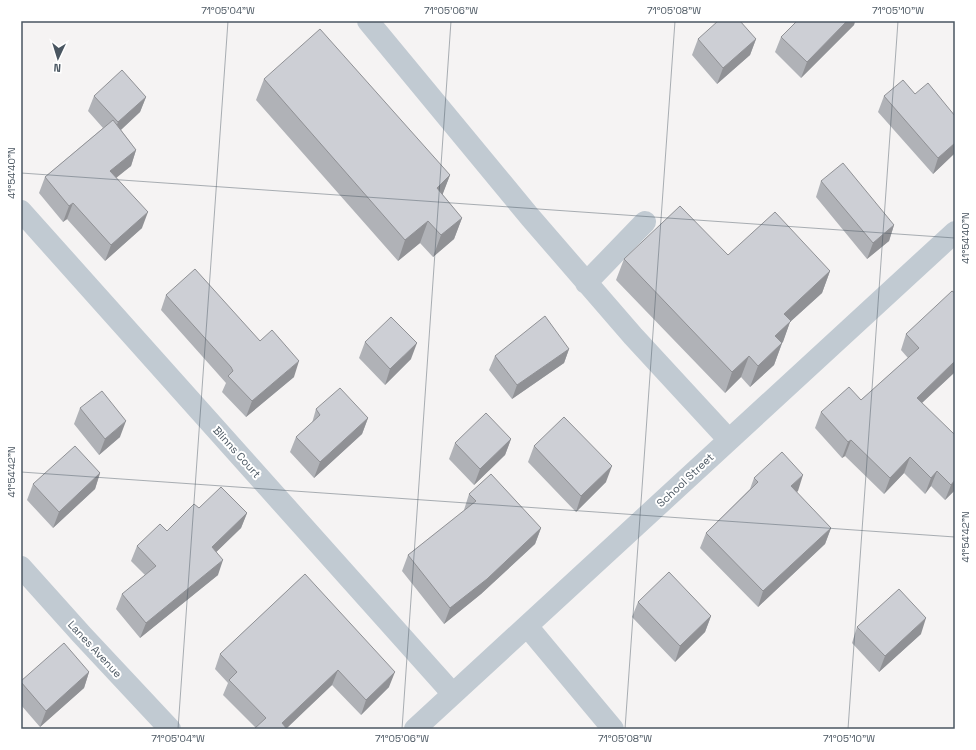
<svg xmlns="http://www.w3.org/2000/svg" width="976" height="750" font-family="'Space Grotesk',sans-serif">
<rect width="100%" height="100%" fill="#f5f3f3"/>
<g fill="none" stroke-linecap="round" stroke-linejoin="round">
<path stroke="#c1cad2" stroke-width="22" d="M368,21L530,217L633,336L729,440
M21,211L453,694
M586,283L645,222
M21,567L82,635L170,729
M527,626L613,729
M415,729L955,232"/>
</g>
<path fill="#b0b2b7" d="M797,21H855L854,25L801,78L775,52L781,37Z
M698,39H756L750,55L717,84L692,55Z
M264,79L450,175L442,195L462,218L454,239L433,257L420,243L398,261L256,100Z
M915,94L955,116V153L933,174L878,112L884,96Z
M94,96L146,97L140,112L121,130L136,150L131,166L116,177L142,228L105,261L67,219L63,222L39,193L45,177L103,128L88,111Z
M821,181L894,225L889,241L867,259L816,197Z
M728,255L830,271L822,293L790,322L774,365L750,387L741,377L725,393L616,280L624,259Z
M955,293V372L922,403L955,490L945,500L931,486L925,494L904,473L884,494L845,456L842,458L815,428L821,412L861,400L908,358L901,350L906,334Z
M166,295L260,341L294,377L246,417L222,392L226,383L161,310Z
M365,342L411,359L385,385L359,358Z
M569,349L564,363L512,399L489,370L495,356Z
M80,408L120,437L99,455L74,424Z
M316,409L368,418L362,434L314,478L290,452L296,437L312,423Z
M511,439L505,455L474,485L449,459L455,443Z
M534,446L606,482L576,512L528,462Z
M100,473L95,489L53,528L27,500L33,484Z
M754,478L798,491L796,492L831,528L825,544L758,607L700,548L706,533L750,489Z
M469,494L541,528L535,544L481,594L444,624L402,571L408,555L464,511V510Z
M199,508L247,513L241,528L216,552L218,575L140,638L116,609L122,594L145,575L131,561L137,546L167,531Z
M305,574L389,687L361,715L332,685L286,728H256L223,695L228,683L215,669L220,654Z
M638,602L711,616L705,632L675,662L632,617Z
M857,627L921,634L879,672L852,643Z
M89,672L84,688L40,727L21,705V681Z"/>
<path fill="#909195" d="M847,21H855L854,25L801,78L807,62Z
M756,39L750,55L717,84L723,68Z
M146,97L140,112L112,138L118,122Z
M955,143V153L933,174L938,158Z
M136,150L131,166L105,187L110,171Z
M450,175L442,196L437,188Z
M73,203L67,219L63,222L69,206Z
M148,212L142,228L105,261L111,245Z
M462,218L454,239L433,257L441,235Z
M428,221L420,243L398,261L405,240Z
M894,225L889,241L867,259L873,243Z
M830,271L822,293L790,322L783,342L767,357L784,314Z
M417,343L411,359L385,385L390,369Z
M782,343L774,365L750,387L758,366Z
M569,349L564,363L512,399L517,385Z
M749,356L741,377L725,393L732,372Z
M299,361L294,377L246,417L252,401Z
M955,361V372L911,413L917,398Z
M368,418L362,434L314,478L320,462Z
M126,421L120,437L99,455L105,439Z
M511,439L505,455L474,485L480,469Z
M851,440L845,456L842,458L848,442Z
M910,457L904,473L884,494L890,478Z
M612,466L606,482L576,512L581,496Z
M937,471L931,486L925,494L931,478Z
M100,473L95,489L53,528L59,512Z
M803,475L798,491L785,502L791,486Z
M955,480V490L945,500L951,485Z
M247,513L241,528L206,562L212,547Z
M541,528L535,544L481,594L444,624L450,608Z
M831,528L825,544L758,607L763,591Z
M223,560L218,575L140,638L146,623Z
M711,616L705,632L675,662L680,646Z
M926,618L921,634L879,672L885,656Z
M338,670L332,685L286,729L282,723Z
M89,672L84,688L40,727L46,711Z
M395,672L389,687L361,715L366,700Z"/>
<path fill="#cdcfd5" stroke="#909195" d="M718,21H740L756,39L723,68L698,39Z
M797,21H847L807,62L781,37Z
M320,29L450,175L437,188L462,218L441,235L428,221L405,240L264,79Z
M122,70L146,97L118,122L94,96Z
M903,80L915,94L928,83L955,116V143L938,158L884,96Z
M113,120L136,150L110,171L148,212L111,245L73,203L69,206L45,177Z
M843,163L894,225L873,243L821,181Z
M680,206L728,255L775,212L830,271L784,314L791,321L775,336L782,343L758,366L749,356L732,372L624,259Z
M195,269L260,341L272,330L299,361L252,401L228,376L233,371L231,367L166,295Z
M952,291L955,293V361L917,398L955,435V480L951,485L937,471L931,478L910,457L890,478L851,440L848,442L821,412L849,387L861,400L919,348L906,334Z
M545,316L569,349L517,385L495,356Z
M391,317L417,343L390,369L365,342Z
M340,388L368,418L320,462L296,437L320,415L316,409Z
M102,391L126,421L105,439L80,408Z
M486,413L511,439L480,469L455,443Z
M564,417L612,466L581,496L534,446Z
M75,446L100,473L59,512L33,484Z
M782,452L803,475L791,486L831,528L763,591L706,533L758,482L754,478Z
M491,474L541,528L487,579L450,608L408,555L476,501L469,494Z
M221,487L247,513L212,547L223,560L146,623L122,594L156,566L137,546L160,524L167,531L194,504L199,508Z
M669,572L711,616L680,646L638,602Z
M305,574L395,672L366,700L338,670L282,723L287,729H254L266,718L229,680L237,672L220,654Z
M899,589L926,618L885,656L857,627Z
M64,643L89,672L46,711L21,682V681Z"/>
<path fill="none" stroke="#4a5661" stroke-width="1" stroke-opacity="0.45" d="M21,173L955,238M21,472L955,537M178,729L228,21M402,729L451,21M625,729L675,21M848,729L898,21"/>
<g text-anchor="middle" stroke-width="4" stroke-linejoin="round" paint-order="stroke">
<g font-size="11" fill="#4a5661" stroke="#fff">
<text transform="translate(237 452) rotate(48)" y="4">Blinns Court</text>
<text transform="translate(685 480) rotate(-43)" y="4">School Street</text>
<text transform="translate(95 649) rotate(47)" y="4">Lanes Avenue</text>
</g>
</g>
<rect width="976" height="750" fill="none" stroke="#ffffff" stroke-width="44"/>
<g transform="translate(58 58) rotate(184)" stroke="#ffffff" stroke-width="3" paint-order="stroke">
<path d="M0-3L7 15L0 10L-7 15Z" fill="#4a5661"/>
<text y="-6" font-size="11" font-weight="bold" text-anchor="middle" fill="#4a5661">N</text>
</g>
<rect x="22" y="22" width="932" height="706" fill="none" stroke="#4a5661" stroke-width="1.5"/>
<g font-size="10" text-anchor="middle" fill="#4a5661">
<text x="228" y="14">71°05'04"W</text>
<text x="451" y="14">71°05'06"W</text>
<text x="674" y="14">71°05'08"W</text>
<text x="898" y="14">71°05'10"W</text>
<text transform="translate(11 173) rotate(-90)" y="4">41°54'40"N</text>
<text transform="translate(965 238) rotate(-90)" y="4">41°54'40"N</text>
<text transform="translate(11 472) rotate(-90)" y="4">41°54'42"N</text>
<text transform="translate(965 537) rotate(-90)" y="4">41°54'42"N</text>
<text x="178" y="742">71°05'04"W</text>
<text x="402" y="742">71°05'06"W</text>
<text x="625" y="742">71°05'08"W</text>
<text x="849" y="742">71°05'10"W</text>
</g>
</svg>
